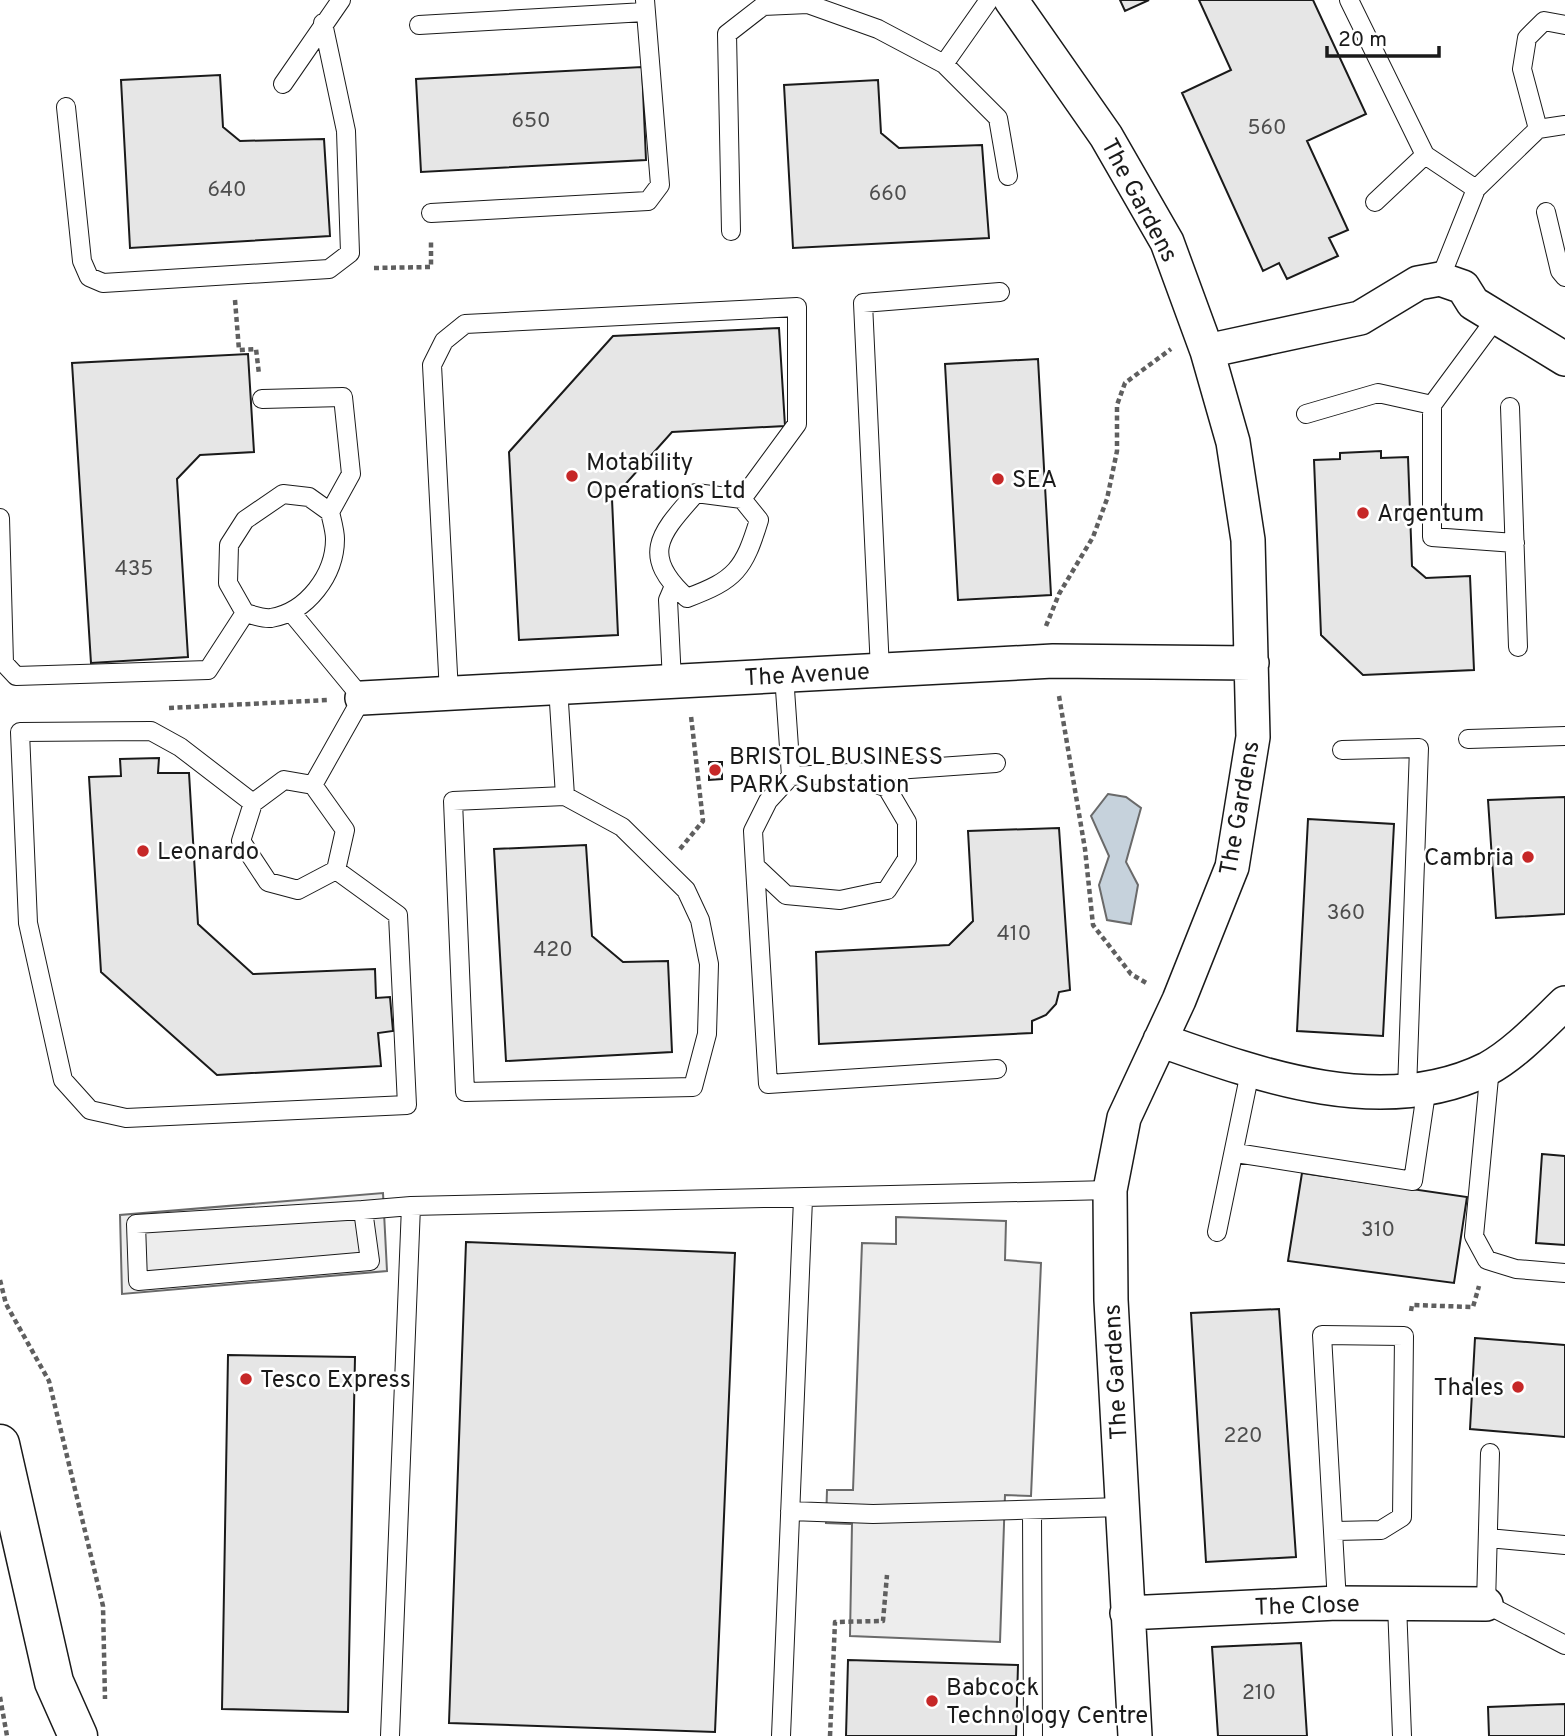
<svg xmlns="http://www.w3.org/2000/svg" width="1565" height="1736" font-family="Overpass,sans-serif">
<rect width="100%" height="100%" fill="#fff"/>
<path fill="#ededed" stroke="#6a6a6a" stroke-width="2" d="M383,1193L387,1271L122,1294L120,1215Z
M896,1217L1006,1221L1005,1260L1041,1263L1031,1496L1005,1495L1000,1642L850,1636L852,1524L826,1523L827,1490H853L862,1243L896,1244Z"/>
<path fill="#c6d2dc" stroke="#6a6a6a" stroke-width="2" d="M1108,794L1126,797L1141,808L1126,862L1138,885L1131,924L1107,920L1099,885L1109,856L1091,816Z"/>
<path fill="#e6e6e6" stroke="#1a1a1a" stroke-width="2" d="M1120,0H1149L1125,11Z
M1199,0H1313L1366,114L1307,141L1348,230L1329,238L1338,256L1287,279L1279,263L1263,271L1182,93L1231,70Z
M642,67L646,160L421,172L416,79Z
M220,75L223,127L240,141L324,139L330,236L130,248L121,80Z
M878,80L881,133L899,148L982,145L989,238L793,248L784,85Z
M779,328L785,426L672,432L612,499L618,635L519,640L509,452L613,336Z
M248,354L254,452L200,455L177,479L188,657L91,663L72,363Z
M1038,359L1051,595L958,600L945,364Z
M1381,451V458L1408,457L1412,566L1426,578L1470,576L1474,670L1363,675L1321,635L1314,460L1340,459V453Z
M159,758L158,773H189L198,924L253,974L375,969L376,998L390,997L393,1031L378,1033L381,1066L217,1075L101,972L89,777L121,776L120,759Z
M709,762H722V779L709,780Z
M1565,797V914L1496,918L1488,800Z
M1308,819L1394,824L1383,1036L1297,1031Z
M1059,828L1070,990L1059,992L1056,1004L1046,1015L1032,1021V1033L819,1044L816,952L949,945L973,921L968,831Z
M586,845L592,936L623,962L668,961L672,1052L506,1061L494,849Z
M1542,1154L1565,1156V1245L1536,1243Z
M1302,1173L1467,1197L1454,1283L1288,1261Z
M466,1242L735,1253L715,1732L449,1723Z
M1279,1309L1296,1557L1206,1562L1191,1313Z
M1475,1338L1565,1345V1437L1470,1429Z
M228,1355L355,1357L348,1712L222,1709Z
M1301,1643L1307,1736H1218L1212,1647Z
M848,1660L1018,1665L1016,1736H846Z
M1565,1704V1736H1489L1488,1707Z"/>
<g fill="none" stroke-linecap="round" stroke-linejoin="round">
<defs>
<path id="lane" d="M1349,0L1425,155L1476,189
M419,25L645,12
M944,64L989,0
M283,84L341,0
M66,107L82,261L89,277L103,283L329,269L350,253L346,131L323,23
M1538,129L1522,69L1527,38L1544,21L1565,25
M1375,202L1425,155
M1546,212L1560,271L1565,277
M431,213L648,201L660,185L645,0
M731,231L727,34L763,6L808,4L878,29L944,64L998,118L1008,176
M1440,279L1476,189L1538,129L1565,125
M1497,317L1432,405V537L1515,543
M262,399L343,397L351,474L330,512
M1510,407L1518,647
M1306,414L1378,393L1432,405
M696,493L742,499L759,520C744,569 736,580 687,598C638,554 662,532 696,493Z
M283,494L309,497L330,512C332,521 335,531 335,539C335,575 307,612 271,618C263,619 253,615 245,613L228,583L229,545L245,520Z
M0,518L4,663L16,676L208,670L245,613
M291,612L362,698L313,785
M880,670L863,303L1000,292
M784,675L791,776L768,801L753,831L755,866L786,895L840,900L887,890L907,859V822L887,788L850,773L791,776
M672,681L668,600L674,586
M558,687L565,796
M449,693L432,365L444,341L465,324L797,307V424L742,499
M1468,739L1565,736
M1342,750L1419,748L1407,1090
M853,773L996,763
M284,780L313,785L345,830L336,870L298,890L268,882L241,841L253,803Z
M565,796L622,827L686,890L700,920L709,964L707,1034L693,1087L465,1092L453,801Z
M253,803L180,747L151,731L20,732L28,923L63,1080L90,1110L126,1118L407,1105L398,915L336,870
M755,866L768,1084L997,1069
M1490,1067L1474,1236L1487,1260L1516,1269L1565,1273
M1236,1153L1413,1181L1427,1086
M363,1210L136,1224L138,1281L370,1261L363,1210L411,1206L1110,1190
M1217,1232L1250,1072
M1490,1453L1486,1604L1565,1645
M790,1511L873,1514L1122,1507
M1032,1511L1033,1736
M1335,1531L1381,1530L1402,1517L1404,1336L1322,1335L1337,1603
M1488,1538L1565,1545
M1397,1604L1402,1736
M390,1736L411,1206
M781,1736L803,1199"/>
<path id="street" d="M1011,0L1106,136L1167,242L1207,351L1233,442L1248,540L1253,737L1232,867L1179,1000L1124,1118L1110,1190L1111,1300L1135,1736
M1207,351L1360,318L1418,283L1440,279L1463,287L1473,303L1565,359
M362,698L1053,661L1252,663
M1160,1040C1261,1076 1383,1120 1487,1069C1515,1054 1542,1025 1565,1003
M1127,1613L1337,1603L1486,1604"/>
<path id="secondary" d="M0,1444L54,1682L78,1736"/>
</defs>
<use href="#lane" stroke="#1a1a1a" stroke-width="20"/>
<use href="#street" stroke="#1a1a1a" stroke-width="36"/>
<use href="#secondary" stroke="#1a1a1a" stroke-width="41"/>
<path stroke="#5f5f5f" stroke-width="4.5" stroke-dasharray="5 3.5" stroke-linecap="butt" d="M374,268L431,267V239
M235,300L239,350L256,349L259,374
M1046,626L1059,594L1093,537L1107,499L1117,451V405L1125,383L1171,349
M1059,696L1085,849L1093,925L1131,974L1148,984
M169,708L328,700
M680,849L703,821L691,716
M0,1280L6,1304L49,1381L103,1606L105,1699
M1411,1311L1412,1305L1473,1307L1479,1286
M0,1697L7,1736
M830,1736L835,1622L883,1621L887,1575"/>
<use href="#lane" stroke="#fff" stroke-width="18"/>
<use href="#street" stroke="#fff" stroke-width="33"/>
<use href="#secondary" stroke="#fff" stroke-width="38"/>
</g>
<g fill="#c62828" stroke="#fff" stroke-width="2.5">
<circle cx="572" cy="476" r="7"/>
<circle cx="998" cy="479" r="7"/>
<circle cx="1363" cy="513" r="7"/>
<circle cx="715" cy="770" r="7"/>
<circle cx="143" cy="851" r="7"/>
<circle cx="1528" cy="857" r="7"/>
<circle cx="246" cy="1379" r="7"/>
<circle cx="1518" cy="1387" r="7"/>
<circle cx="932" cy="1701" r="7"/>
</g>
<g text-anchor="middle" stroke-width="5" stroke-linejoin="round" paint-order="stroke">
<g font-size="21" fill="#4d4d4d">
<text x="531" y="127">650</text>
<text x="1267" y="134">560</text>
<text x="227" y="196">640</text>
<text x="888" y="200">660</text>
<text x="134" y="575">435</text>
<text x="1346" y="919">360</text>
<text x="1014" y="940">410</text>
<text x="553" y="956">420</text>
<text x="1378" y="1236">310</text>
<text x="1243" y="1442">220</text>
<text x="1259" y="1699">210</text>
</g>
<g font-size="24" fill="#1a1a1a" stroke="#fff">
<text transform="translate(1140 200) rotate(62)" y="8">The Gardens</text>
<text transform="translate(807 674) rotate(-3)" y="8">The Avenue</text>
<text transform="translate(1239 808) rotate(-80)" y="8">The Gardens</text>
<text transform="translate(1115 1372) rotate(-93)" y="8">The Gardens</text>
<text transform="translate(1307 1605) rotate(-2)" y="8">The Close</text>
</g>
<g font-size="24" fill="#1a1a1a" stroke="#fff" text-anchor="start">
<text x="586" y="470">Motability<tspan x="586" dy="28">Operations Ltd</tspan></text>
<text x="1012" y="487">SEA</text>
<text x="1377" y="521">Argentum</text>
<text x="729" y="764">BRISTOL BUSINESS<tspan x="729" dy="28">PARK Substation</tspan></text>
<text x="157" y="859">Leonardo</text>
<text x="1514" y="865" text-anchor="end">Cambria</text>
<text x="260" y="1387">Tesco Express</text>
<text x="1504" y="1395" text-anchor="end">Thales</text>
<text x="946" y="1695">Babcock<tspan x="946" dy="28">Technology Centre</tspan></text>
</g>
</g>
<path d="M1327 46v10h112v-10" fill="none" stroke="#1a1a1a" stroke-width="3.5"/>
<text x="1338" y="46" font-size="21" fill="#1a1a1a" stroke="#ffffff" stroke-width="5" paint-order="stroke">20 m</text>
</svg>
